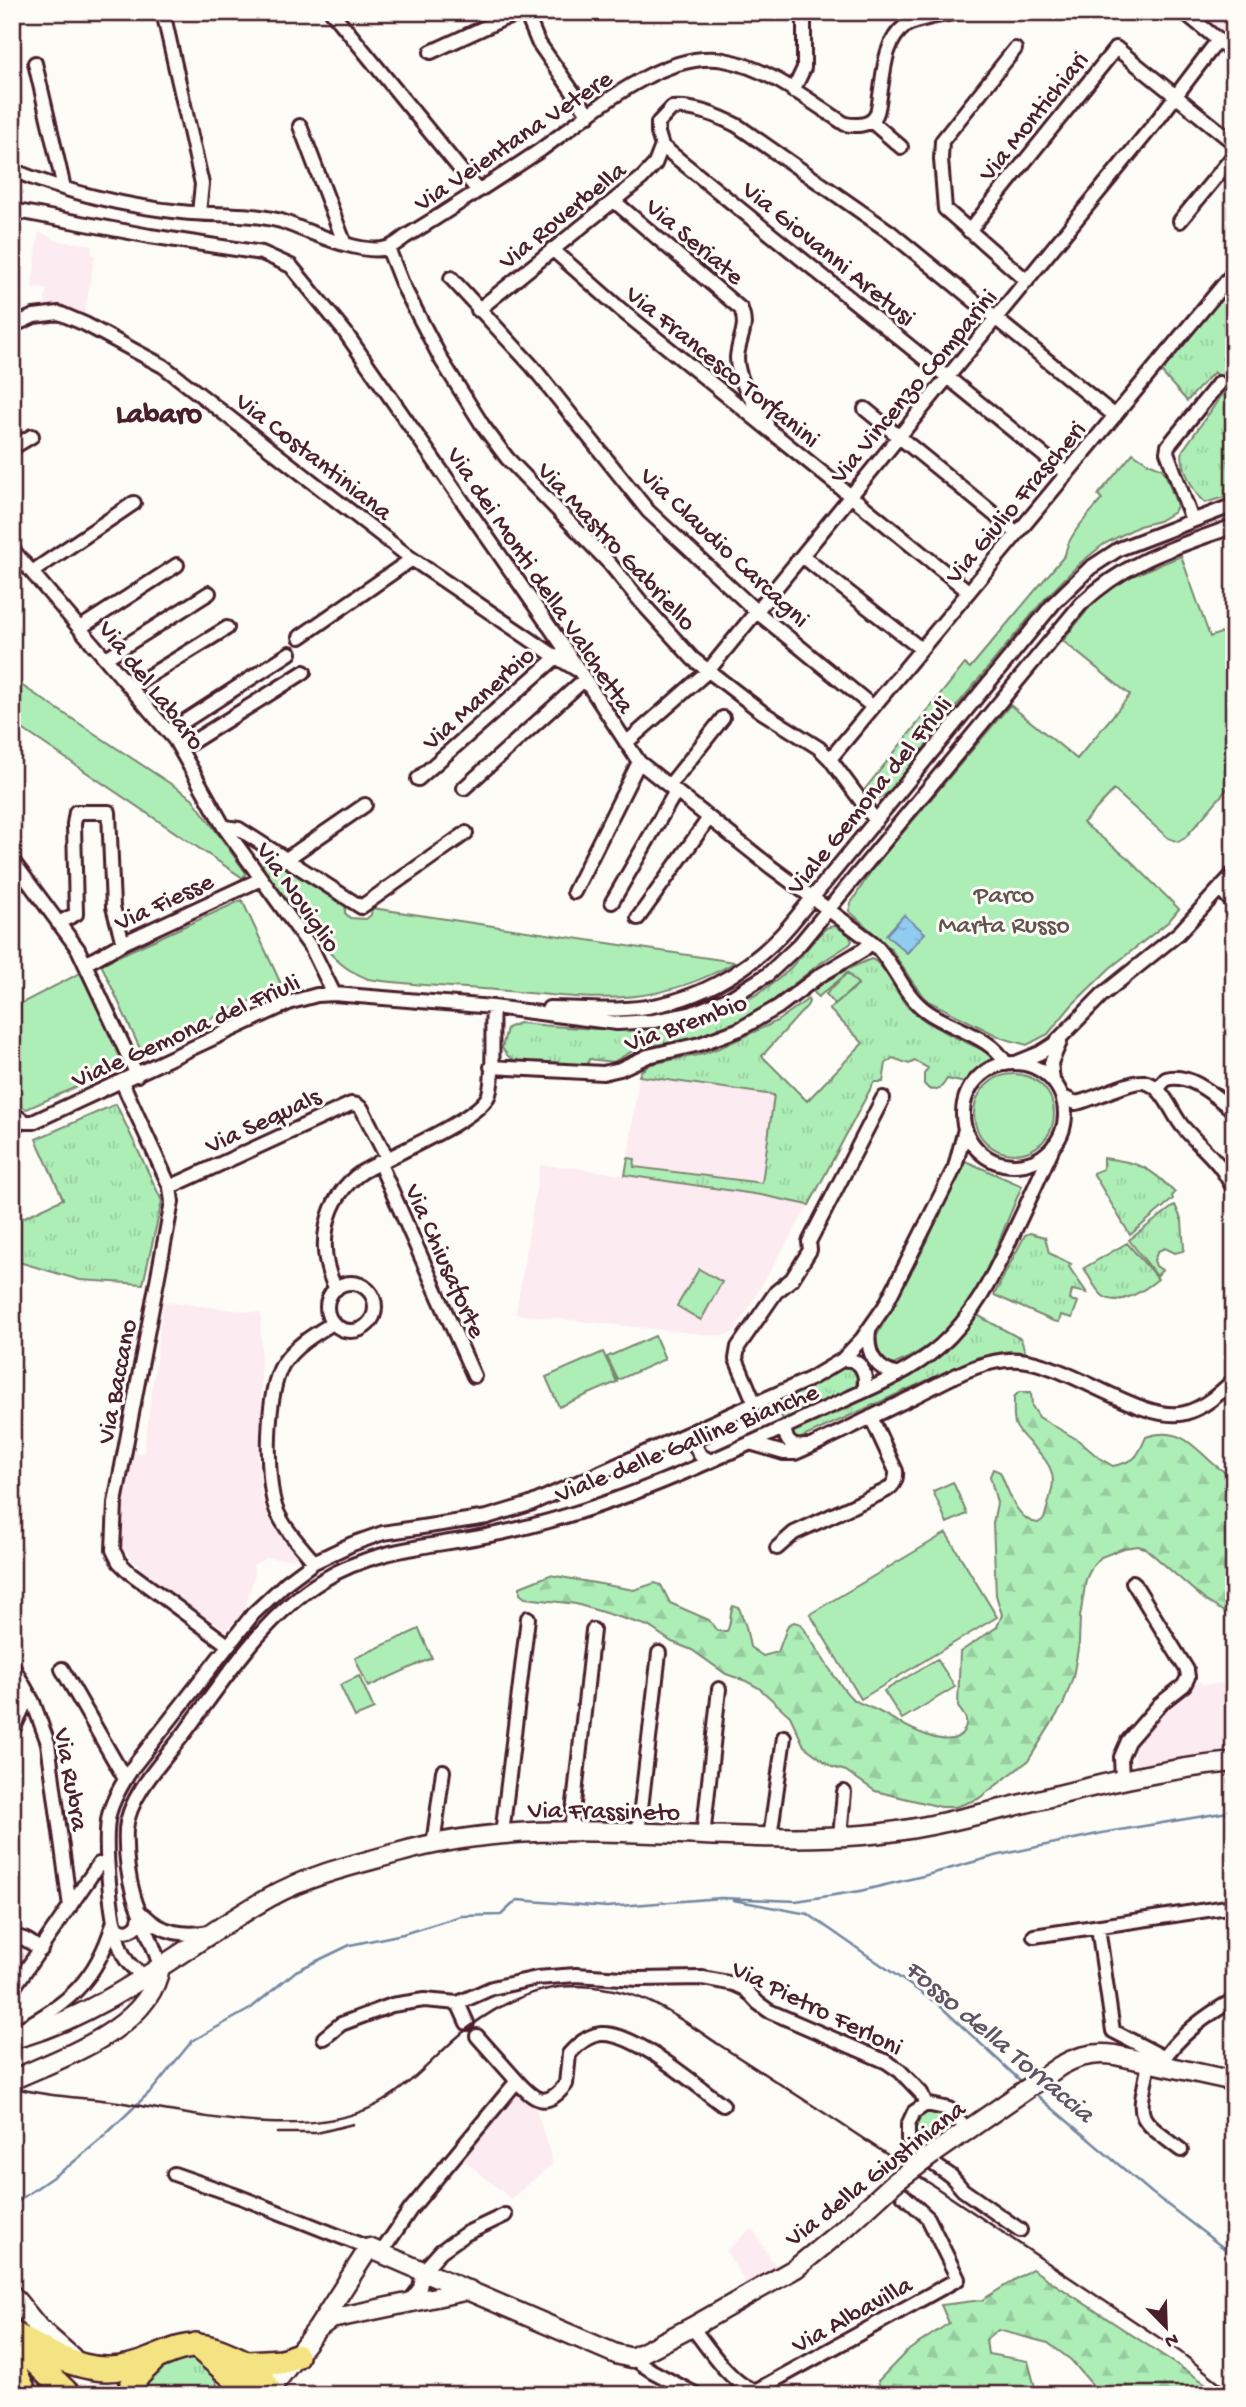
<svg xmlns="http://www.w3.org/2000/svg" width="1246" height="2407" font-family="'Gochi Hand',sans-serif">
<defs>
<pattern id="grass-tufts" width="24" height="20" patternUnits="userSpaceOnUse" patternTransform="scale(1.75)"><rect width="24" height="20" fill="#adeeb7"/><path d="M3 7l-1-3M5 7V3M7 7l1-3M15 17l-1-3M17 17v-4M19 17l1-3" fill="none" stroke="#96cc9e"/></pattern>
<pattern id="forest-firs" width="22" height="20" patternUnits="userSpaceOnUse" patternTransform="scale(1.75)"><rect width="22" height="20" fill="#adeeb7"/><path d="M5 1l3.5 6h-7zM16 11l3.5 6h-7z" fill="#96cc9e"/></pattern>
<pattern id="water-ripples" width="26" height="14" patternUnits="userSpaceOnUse" patternTransform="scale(1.75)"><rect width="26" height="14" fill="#8fccf0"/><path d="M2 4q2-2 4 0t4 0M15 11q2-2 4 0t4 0" fill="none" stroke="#7dafce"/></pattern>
</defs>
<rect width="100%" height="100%" fill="#fdfcf7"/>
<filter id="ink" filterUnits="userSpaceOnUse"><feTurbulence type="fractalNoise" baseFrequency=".0143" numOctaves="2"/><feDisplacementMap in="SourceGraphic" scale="14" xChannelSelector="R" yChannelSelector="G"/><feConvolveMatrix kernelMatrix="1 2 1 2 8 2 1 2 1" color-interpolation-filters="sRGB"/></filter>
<g filter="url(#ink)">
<path fill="#fcebf0" d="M1217,12H1234V42L1209,22Z
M39,232L58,241L92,245L91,254L95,255L84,316L71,310L45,306L46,289L32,287Z
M639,1076L775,1095L762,1183L634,1167L628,1158Z
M540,1165L575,1168L761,1195L809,1205L734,1332L720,1336L516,1314Z
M165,1302L261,1313V1414L258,1455L261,1498L272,1525L297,1556L292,1559L266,1558L253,1565L255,1574L244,1610L226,1630L155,1582L140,1570L139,1564L132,1561L127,1552L123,1553L119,1545L118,1527L127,1453H144L163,1304Z
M1200,1681L1202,1685L1234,1682V1754L1206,1755L1137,1768L1133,1748L1166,1708L1178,1696Z
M522,2092L535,2106L553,2163L511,2199L459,2156L514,2093Z
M752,2228L777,2269L747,2285L726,2251Z"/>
<path fill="url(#grass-tufts)" stroke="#7c8671" stroke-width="2" d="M1234,283V494L1205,503C1194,495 1179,463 1183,450L1229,385L1214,372L1187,401L1161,372Z
M835,926L849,935L852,941L850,944L819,964L770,1003L742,1021L698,1037L636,1049L613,1062L589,1059L587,1067L516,1061L508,1056L502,1048L507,1028L519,1023C612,1031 697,1043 777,980C796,966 808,945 825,929C828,926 830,927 835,926Z
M871,959C885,963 896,994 907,1006C930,1030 967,1041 996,1057L998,1061L984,1065L965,1083L947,1079C942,1087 939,1092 929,1089L924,1084V1074L928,1068L915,1061L909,1064L893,1058L886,1063L883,1082H874L809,1205L761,1195L625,1175L628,1158L635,1159L634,1167L762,1183L774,1095L639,1076L641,1071L651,1064L703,1054L724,1046L777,1021L808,999L809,1002L807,1006L762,1056L807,1101L863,1043L829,1009L858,985L848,973L818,997L813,991L834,975Z
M116,1104L162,1201L143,1284L80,1280L12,1260V1223L63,1199L36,1139Z
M1103,1158C1138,1162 1151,1167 1175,1193L1172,1196L1173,1199L1130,1235L1093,1173L1103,1169Z
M1175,1205L1182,1221L1184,1249L1183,1251L1175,1253L1165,1248L1158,1251L1154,1260L1156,1266L1162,1270L1157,1276L1129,1240Z
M1030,1233L1045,1237L1049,1253L1071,1264L1069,1267L1087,1293L1072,1290L1070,1300L1078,1302L1072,1318L1061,1315L1059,1322L1053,1321L994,1295L1025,1235Z
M1127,1243L1158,1279C1146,1289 1119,1308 1103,1296C1095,1290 1089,1276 1084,1268Z
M977,1315L1021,1339L1025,1352L1008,1351L978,1357L799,1439H795L791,1435L795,1430L912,1375L953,1345Z
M843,1366H850L857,1374L856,1386L852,1391L785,1424L774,1400Z
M928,2111L942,2114L949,2127L945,2134L921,2152L918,2149L910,2127C913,2120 920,2113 928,2111Z
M192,2358C209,2362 217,2379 219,2395H132C151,2374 163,2361 192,2358Z"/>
<path fill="url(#forest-firs)" stroke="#7c8671" stroke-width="2" d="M1019,1392H1031L1032,1406L1039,1417L1078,1440L1099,1458L1113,1466C1136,1461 1137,1458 1146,1437C1191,1422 1200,1463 1234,1477V1618L1206,1601L1145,1548L1138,1546L1124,1548L1101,1557L1092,1567L1086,1579L1080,1617L1079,1643L1073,1677L1063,1705L1028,1761L978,1799L955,1807H941L875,1791L846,1771L832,1767L804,1746L790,1716L759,1688L746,1681L726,1674L692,1650L672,1642L648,1626L576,1604L525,1598L520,1594V1587L550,1575L634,1590L655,1583L661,1585L670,1603L709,1620L717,1631H727C732,1623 729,1614 733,1606L739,1608L746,1627L750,1647L763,1656L778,1652L788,1625L794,1622L801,1624C810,1638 842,1692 853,1699C860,1704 870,1707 878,1711C894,1719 951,1757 964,1730C969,1720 965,1716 958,1707L960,1652L997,1627L1002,1615L996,1595L993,1523L997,1503L990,1476L993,1469L1000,1472C1008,1489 1016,1521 1038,1523L1044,1519C1047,1507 1052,1494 1053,1482C1053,1455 1021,1442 1015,1424C1013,1416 1014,1405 1014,1397Z
M1032,2269L1223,2395H1101L1071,2360L1048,2343L998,2330L986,2340L988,2354L1028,2361L1037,2395H876L881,2390L878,2381L906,2352L949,2323L941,2305L982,2300Z"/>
<path fill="#adeeb7" stroke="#7c8671" stroke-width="2" d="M1133,453L1148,463L1161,468L1165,473L1177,506L1174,512L1159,521L1139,526L1104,544L1079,564L1043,601L935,732L896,788L879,798L872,797L865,789L965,664L970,668L1065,555C1068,534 1089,515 1102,499L1098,495Z
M1181,556L1210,637L1234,628V781L1185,838L1178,842L1168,838L1114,790L1083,823L1129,859L1179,909L1168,922L1110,968L1072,1005L1048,1034L1027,1045L1002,1038L928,1001L913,983L891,949L849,911L851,903L873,868L1010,705L1077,759L1130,695L1063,641L1093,603L1125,579Z
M12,679L192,798L246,873L243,878L12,722Z
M271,857L346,902L345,913L350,918L366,919L371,915L372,908L735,962C651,1011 588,998 496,990C453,987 410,985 368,979C360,975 351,972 344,966C330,956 260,879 263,864C264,860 267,859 271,857Z
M242,900L282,986L141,1051L101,964Z
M80,973L127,1064L27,1109L15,1105L12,1101V1008Z
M847,973L858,984L835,1004L826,994Z
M974 1114a40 40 0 1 1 80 0a40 40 0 1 1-80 0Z
M963,1160L1022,1186C1004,1227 989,1272 964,1310C948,1335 918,1354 891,1366L879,1355L876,1337L926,1244Z
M699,1269L722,1282L701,1320L677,1306Z
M655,1336L665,1359L618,1380L607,1357Z
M603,1352L617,1382L559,1407L546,1377Z
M953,1482L967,1514L947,1523L933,1491Z
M946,1533L997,1617L861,1699L810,1614Z
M419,1629L432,1658L368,1687L355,1658Z
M937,1659L955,1687L902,1719L884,1691Z
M359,1676L374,1709L355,1717L340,1685Z"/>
<path fill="url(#water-ripples)" stroke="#7387a1" stroke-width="2" d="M904,915L925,933L907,953L886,935Z"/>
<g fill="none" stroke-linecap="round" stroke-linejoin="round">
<path stroke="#7387a1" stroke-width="2.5" d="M733,1900L808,1914L939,2005L1023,2083
M1033,2092L1152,2193L1234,2256
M12,2205L70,2165L100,2140L153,2089L192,2041L250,2009L296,1971L350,1945L403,1934L461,1916L501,1915L517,1900L607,1907L721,1898L796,1901L860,1891L923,1876L995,1856L1102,1833L1234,1811"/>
<defs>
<path id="street" d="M163,12L202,184L199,213
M332,12L478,191
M1184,12L1234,53
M526,13L538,42L589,115
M1015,49L942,141L941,159L945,209L1027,281
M431,52L503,19L530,12
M35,63L64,188
M793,91L804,68V12
M871,121L901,147
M300,126L344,242
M662,146L658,133V123L672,108C694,106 719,116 738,126L890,232L1115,416
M662,146L1067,474
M12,170C66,192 123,206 181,212C214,216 248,212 281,221C307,230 361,256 387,248C394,246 400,241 405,237C423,226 441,215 459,203C486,186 512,169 539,151C587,117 661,49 724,60C769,68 808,100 845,124C855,126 869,126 875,117C879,111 879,102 880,96C884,72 884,42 905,26C916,18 945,15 958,12
M614,201L741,309C749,328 738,339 737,358C737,381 755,404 767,424
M12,210L150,236L262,253L291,266L345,332L565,649L639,762L771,867L872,942C894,962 901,992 925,1010C950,1029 991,1035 1006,1064
M1180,221L1234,155
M969,231L1116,48L1234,143
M388,248L403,286L442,361L483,426L507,458L610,564L641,602L693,659L762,712L819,748L830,759L876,821
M552,249L620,309L968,591
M451,278L532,366L648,511L757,612L873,707
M478,310L642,178L655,164L662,146
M12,326L34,316L59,313L85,324L163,366L412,559L556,657L576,669
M865,409L1017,533
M12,448L32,436
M1192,520L1167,452L1168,446L1219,383
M12,549L175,740L224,827L312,949L334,994
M802,556L921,649
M32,572L134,503
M80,628L177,565
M300,637L412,559
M106,658L209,593
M131,687L227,628
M168,732L290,653
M626,743L708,671L1159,118L1218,40
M181,749L304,672
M830,759L1234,272
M418,779L560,654
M669,786L723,718
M464,788L585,679
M224,827L239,829L361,907L466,833
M12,860L78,949L137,1075
M285,860L365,805
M1220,889L1234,904
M574,892L639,762
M612,902L676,791
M638,918L709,818
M58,923L76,914L74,824L76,812H109L113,907L123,943
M85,964L123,943L261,879
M549,1008C575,1008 600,1011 626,1009C690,1006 749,973 790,925L1054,603L1090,568L1119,549L1234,505
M1018,1062L1040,1053L1054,1044L1102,995L1179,933L1234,873
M963 1114a51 51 0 1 1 102 0a51 51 0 1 1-102 0Z
M491,1067L603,1073L620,1069L648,1056L700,1044L740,1029L778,1007L819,976L863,950L872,942
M1053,1081L1051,1063L1060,1042
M122,1082L170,1187L172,1202L115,1503L113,1550L119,1562L129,1572L228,1645
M1157,1089L1166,1079C1190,1072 1216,1097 1234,1111
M1063,1097L1076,1103C1093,1100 1131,1080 1144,1082C1164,1086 1171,1113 1183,1127C1204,1151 1219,1159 1234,1190
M12,1113L25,1122H33L291,1002L317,995L334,994L493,1007L617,1023L654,1021L690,1014L730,998L767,975L799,945L1081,604C1129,559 1174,548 1234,526
M379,1162L474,1376
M170,1187L351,1104L357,1105L362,1109L387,1158
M327 1307a24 24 0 1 1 48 0a24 24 0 1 1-48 0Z
M336,1289C315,1249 324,1198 362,1172C388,1156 481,1119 489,1094C495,1074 491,1030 493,1007
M869,1331C866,1353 875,1369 898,1375
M842,1360C861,1357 868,1374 864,1391
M755,1404L736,1359L738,1347L776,1292L792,1279L810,1250L809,1242L883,1098
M785,1428C785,1442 792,1448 806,1446
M750,1443L784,1453H795C835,1436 875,1415 915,1396C948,1380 983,1357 1020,1360C1071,1365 1144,1424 1185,1413C1204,1408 1220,1393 1234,1380
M709,1460L700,1455L695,1445L698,1439L712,1430
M12,1492V1512
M777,1548L794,1533L883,1492C892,1488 897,1481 896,1471L871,1417
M314,1562C300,1545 284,1529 276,1509C265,1479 266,1391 283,1364C294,1346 315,1334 333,1323
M12,1665L33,1702L48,1743L70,1907
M62,1669L125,1779
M12,1732L29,1695
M1122,1780L1121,1757L1128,1741L1160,1704L1184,1685L1188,1677L1187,1670L1133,1582
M571,1831L593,1630
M502,1834L528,1618
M638,1834L659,1653
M703,1837L719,1689
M840,1837L844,1792
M770,1838L784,1737
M433,1845L443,1771
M144,1915C163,1934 184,1936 211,1932
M113,1924C122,1932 129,1934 138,1924L141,1913
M1098,1927L1113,2031L1165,2058
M1034,1936L1234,1906
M12,1938C23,1935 32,1944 41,1950
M160,1967C154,1943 141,1921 134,1897C128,1876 125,1850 126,1829C129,1794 166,1758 186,1731C226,1677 265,1615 323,1580C381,1544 450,1546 514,1530C621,1505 721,1457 820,1411C861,1392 906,1376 940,1346C974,1316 992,1278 1011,1238C1026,1207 1040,1176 1054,1145
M146,1976C135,1970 128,1965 123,1954C111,1930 103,1841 109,1815C113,1798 123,1782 133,1767L253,1614L287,1582L314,1562L352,1544L383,1533L487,1517L530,1504L810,1379L842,1360L862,1339L885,1306L955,1167L965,1129
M12,1990L99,1864
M458,2003L467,2023
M17,2031C67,2005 96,1981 113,1924
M477,2036L517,2081
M324,2038L341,2024L392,2005L424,2000L458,2003L492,1988L537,1978L576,1975L638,1979L703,1978L734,1984L745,1989L758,2003L769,2011L887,2062L900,2071L921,2093L926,2104L949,2109L968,2130
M1149,2063C1138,2121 1133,2114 1181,2150
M1161,2063C1177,2037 1207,2014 1234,2000
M926,2104L914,2112L908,2125V2139L913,2150L951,2176L963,2190L1020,2230
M174,2174L240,2197L369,2248
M381,2253L410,2210L517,2081C534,2100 546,2110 566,2084L569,2054C577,2045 589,2035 601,2034C634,2031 696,2085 723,2105
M409,2302L420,2288L423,2271L441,2251L465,2234L505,2215
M692,2327C706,2345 735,2390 757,2390L958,2279L928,2218L903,2195
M632,2358L652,2371L697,2395"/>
<path id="secondary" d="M12,2039C104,2017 188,1943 270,1897C309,1875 354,1865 397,1853C548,1809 708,1847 863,1835C914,1831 964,1818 1014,1806C1086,1788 1159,1769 1234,1762
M12,2080C62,2057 150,2029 160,1967
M933,2154L1060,2066C1077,2056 1095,2052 1115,2055L1234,2081
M12,2295L39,2328L72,2357
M317,2329L369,2248L616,2354L632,2358L692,2327L796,2268L846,2227
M266,2395L317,2329L331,2319L469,2290"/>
<path id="highway" d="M12,2333C39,2349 75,2369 107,2369C122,2369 140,2364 154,2358C168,2353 180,2346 195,2346C209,2346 223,2352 236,2358C252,2365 263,2374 269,2391H254L242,2385L196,2345
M16,2343L69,2395
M248,2363L282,2361L296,2356
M12,2366L26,2395
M127,2395L138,2375L154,2359"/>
</defs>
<use href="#street" stroke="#4a1f2b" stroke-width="18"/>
<use href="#secondary" stroke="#4a1f2b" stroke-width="23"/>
<use href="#highway" stroke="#4a1f2b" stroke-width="28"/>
<use href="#street" stroke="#fdfcf7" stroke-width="12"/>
<use href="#secondary" stroke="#fdfcf7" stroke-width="18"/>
<use href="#highway" stroke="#f4e382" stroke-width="23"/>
<path stroke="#4a1f2b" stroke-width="2.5" d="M12,2087C44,2096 78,2097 111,2101C189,2113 306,2143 378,2104C407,2088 430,2062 454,2040C486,2011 529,1987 573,1986C599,1986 626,1991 650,2002C674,2013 696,2029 718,2044C755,2068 792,2092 829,2116C947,2194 1064,2273 1182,2353L1234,2394
M277,2133H317L353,2124"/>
<defs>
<path id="secondary-bridge" d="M846,2227L894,2183L933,2154"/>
</defs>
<use href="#secondary-bridge" stroke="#4a1f2b" stroke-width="23" stroke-linecap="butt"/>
<use href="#secondary-bridge" stroke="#fdfcf7" stroke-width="18"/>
</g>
</g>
<g text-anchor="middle" stroke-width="6" stroke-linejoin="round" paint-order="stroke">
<g font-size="26" fill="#4a1f2b" stroke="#fdfcf7">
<text transform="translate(1032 115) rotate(-51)" y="9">Via Montichiari</text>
<text transform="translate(512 139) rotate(-34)" y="9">Via Veientana Vetere</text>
<text transform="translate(561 214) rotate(-39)" y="9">Via Roverbella</text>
<text transform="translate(696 240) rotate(40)" y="9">Via Seriate</text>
<text transform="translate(830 252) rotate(39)" y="9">Via Giovanni Aretusi</text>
<text transform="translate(724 365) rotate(39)" y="9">Via Francesco Torfanini</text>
<text transform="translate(912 385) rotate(-50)" y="9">Via Vincenzo Comparini</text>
<text transform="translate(315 455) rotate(38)" y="9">Via Costantiniana</text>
<text transform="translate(1014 501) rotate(-50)" y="9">Via Giulio Frascheri</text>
<text transform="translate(618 545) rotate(47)" y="9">Via Mastro Gabriello</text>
<text transform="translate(726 546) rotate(43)" y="9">Via Claudio Carcagni</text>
<text transform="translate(542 579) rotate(56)" y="9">Via dei Monti della Valchetta</text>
<text transform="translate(153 684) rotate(52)" y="9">Via del Labaro</text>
<text transform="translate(477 697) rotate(-42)" y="9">Via Manerbio</text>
<text transform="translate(868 794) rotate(-51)" y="9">Viale Gemona del Friuli</text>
<text transform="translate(300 896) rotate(55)" y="9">Via Noviglio</text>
<text transform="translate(163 900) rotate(-25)" y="9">Via Fiesse</text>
<text transform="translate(685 1021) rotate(-20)" y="9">Via Brembio</text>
<text transform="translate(185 1029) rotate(-24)" y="9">Viale Gemona del Friuli</text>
<text transform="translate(262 1119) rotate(-25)" y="9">Via Sequals</text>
<text transform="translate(447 1260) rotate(66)" y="9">Via Chiusaforte</text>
<text transform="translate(115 1381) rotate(-79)" y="9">Via Baccano</text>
<text transform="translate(686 1441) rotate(-22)" y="9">Viale delle Galline Bianche</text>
<text transform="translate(73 1779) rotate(80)" y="9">Via Rubra</text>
<text transform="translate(604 1809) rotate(1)" y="9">Via Frassineto</text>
<text transform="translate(818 2006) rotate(26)" y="9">Via Pietro Ferloni</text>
<text transform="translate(874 2172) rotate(-38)" y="9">Via della Giustiniana</text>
<text transform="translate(851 2313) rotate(-29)" y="9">Via Albavilla</text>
</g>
<g font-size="26" fill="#63534e" stroke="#fdfcf7">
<text x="1004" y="902">Parco<tspan x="1004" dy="30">Marta Russo</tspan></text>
</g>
<g font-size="28" font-style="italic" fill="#5f5366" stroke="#fdfcf7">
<text transform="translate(1001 2039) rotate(40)" y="10">Fosso della Torraccia</text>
</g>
<g font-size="30" font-weight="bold" fill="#4a1f2b" stroke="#fdfcf7">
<text x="159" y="422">Labaro</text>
</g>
</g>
<rect width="1246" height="2407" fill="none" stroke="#fdfcf7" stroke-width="42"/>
<rect x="21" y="21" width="1204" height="2365" fill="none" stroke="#4a1f2b" stroke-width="2.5" filter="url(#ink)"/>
<g transform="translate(1166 2327) rotate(157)" stroke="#fdfcf7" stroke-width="5" paint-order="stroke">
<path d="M0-5L12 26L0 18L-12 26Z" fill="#4a1f2b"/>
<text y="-10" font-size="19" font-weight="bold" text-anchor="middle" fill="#4a1f2b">N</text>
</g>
</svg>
